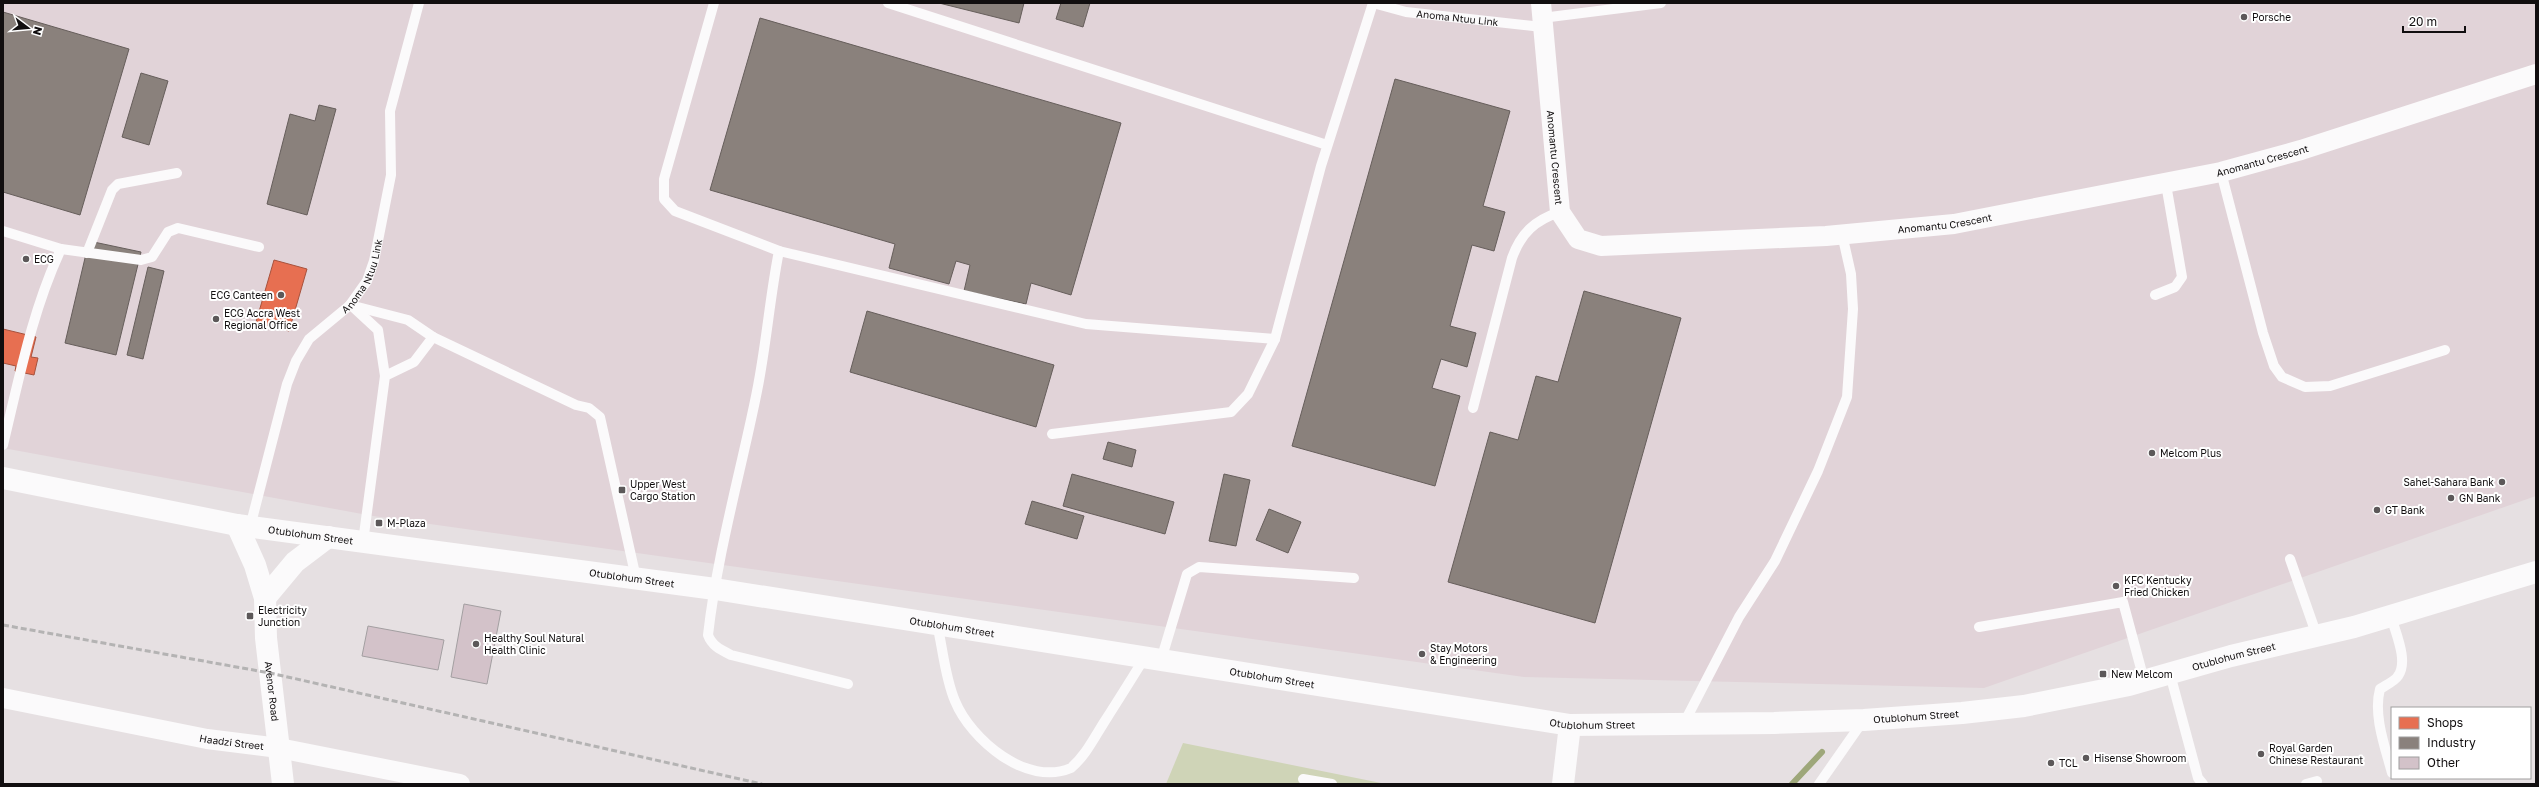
<svg xmlns="http://www.w3.org/2000/svg" width="2539" height="787" font-family="'Golos Text',sans-serif">
<rect width="100%" height="100%" fill="#e6e0e2"/>
<path fill="#e1d3d8" d="M3,3H2536V496L1984,688L1524,677L373,516L3,448Z"/>
<path fill="#cfd4b7" d="M1183,743L1386,784H1166Z"/>
<path fill="#e76f51" stroke="#a7523d" d="M274,260L307,269L289,331L256,322Z
M3,329L36,337L31,357L38,358L34,375L15,371L16,366L3,363Z"/>
<path fill="#8a817c" stroke="#665e5b" d="M939,3H1024L1019,23Z
M1061,3H1090L1083,27L1056,19Z
M3,12L129,49L80,215L3,192Z
M760,18L1121,123L1071,295L1031,283L1026,304L964,291L970,265L956,261L949,284L889,268L895,244L710,190Z
M141,73L168,81L149,145L122,137Z
M1395,79L1510,111L1483,206L1505,212L1494,251L1472,245L1450,326L1476,333L1467,367L1441,359L1432,388L1460,396L1435,486L1292,446Z
M319,105L336,109L307,215L267,204L290,114L315,121Z
M89,241L141,252L116,355L65,343Z
M148,267L164,271L143,359L127,355Z
M1584,291L1681,318L1595,623L1448,582L1490,432L1518,440L1536,376L1558,382Z
M867,311L1054,365L1036,427L850,372Z
M1108,442L1136,450L1132,467L1103,459Z
M1072,474L1174,502L1165,534L1063,506Z
M1224,474L1250,480L1236,546L1209,541Z
M1032,501L1084,516L1077,539L1025,524Z
M1269,509L1301,522L1288,553L1256,540Z"/>
<g fill="none" stroke-linecap="round" stroke-linejoin="round">
<path stroke="#9ea77a" stroke-width="6" d="M1792,784L1822,752"/>
</g>
<path fill="#d3c2c9" stroke="#a39fa1" d="M464,604L501,611L487,684L451,677Z
M368,626L444,640L438,670L362,656Z"/>
<g fill="none" stroke-linecap="round" stroke-linejoin="round">
<g stroke="#fbfafb" stroke-width="10">
<path d="M714,3L664,179V199L675,211L779,251C769,301 766,351 755,401C739,478 717,556 708,635C712,646 721,650 731,655L848,684"/>
<path d="M888,3L1327,145"/>
<path id="s1" d="M1373,3L1406,12L1542,27"/>
<path d="M1542,18L1661,3"/>
<path d="M2221,172L2263,333L2274,366L2282,377L2305,387L2330,386L2445,350"/>
<path d="M3,231L61,249"/>
<path d="M779,251L1086,324L1275,339"/>
<path d="M87,253L112,190L118,184L177,173"/>
<path d="M2155,295L2175,287L2182,277L2166,184"/>
<path d="M350,305L408,320L433,337"/>
<path d="M352,306L378,330L385,376"/>
<path d="M1473,408L1512,258C1521,233 1535,220 1560,212"/>
<path d="M1052,434L1231,412L1248,394L1275,339L1321,166L1373,3"/>
<path d="M3,445C19,379 32,311 61,249L141,260L152,257L168,232L178,228L259,247"/>
<path id="s2" d="M250,527L287,384L296,361L309,339L350,305L367,281L374,261L391,175L390,111L419,3"/>
<path d="M363,542L385,376L414,362L433,337L576,405L589,408L600,417L636,578"/>
<path d="M2290,559L2317,636"/>
<path d="M2391,616C2395,632 2409,661 2398,676C2395,681 2386,685 2380,689C2373,715 2385,747 2392,773"/>
<path d="M937,624C943,649 945,678 955,701C971,740 1027,787 1071,768C1085,756 1093,740 1103,724C1117,702 1131,680 1145,657"/>
<path d="M1979,627L2123,602L2144,680"/>
<path d="M1161,660L1187,574L1199,567L1354,578"/>
<path d="M2170,674L2198,778L2203,784"/>
<path d="M1683,725L1739,617L1775,561L1818,471L1847,397L1853,309L1851,274L1842,234"/>
<path d="M1303,779L1332,784"/>
<path d="M1819,784L1863,721"/>
<path d="M2306,784L2317,781"/>
</g>
<g stroke="#fbfafb" stroke-width="20">
<path id="s3" d="M1541,3L1560,212L1578,239L1601,246L1826,236L1954,224L2221,172L2301,150L2536,74"/>
<path id="s4" d="M3,698L207,739L279,748L460,784"/>
</g>
<g stroke="#fbfafb" stroke-width="22">
<path id="s5" d="M3,478L237,525L715,589L1570,725L1774,723L1864,720L1962,713L2024,706L2129,685L2231,656L2354,627L2536,572"/>
<path id="s6" d="M237,525L255,565L265,598L266,638L283,784"/>
<path d="M265,598L295,562L328,537"/>
<path d="M1563,784L1570,725"/>
</g>
<path stroke="#b4b3b3" stroke-width="3" stroke-dasharray="6 3" stroke-linecap="butt" d="M3,625L270,673L762,784"/>
</g>
<g fill="#5c5859" stroke="#fff" stroke-width="1.5">
<circle cx="2244" cy="17" r="4"/>
<circle cx="26" cy="259" r="4"/>
<circle cx="281" cy="295" r="4"/>
<circle cx="216" cy="319" r="4"/>
<circle cx="2152" cy="453" r="4"/>
<circle cx="2502" cy="482" r="4"/>
<rect x="618" y="486" width="8" height="8" rx="2"/>
<circle cx="2451" cy="498" r="4"/>
<circle cx="2377" cy="510" r="4"/>
<rect x="375" y="519" width="8" height="8" rx="2"/>
<circle cx="2116" cy="586" r="4"/>
<rect x="246" y="612" width="8" height="8" rx="2"/>
<circle cx="476" cy="644" r="4"/>
<circle cx="1422" cy="654" r="4"/>
<rect x="2099" y="670" width="8" height="8" rx="2"/>
<circle cx="2261" cy="754" r="4"/>
<circle cx="2086" cy="758" r="4"/>
<circle cx="2051" cy="763" r="4"/>
</g>
<g text-anchor="middle" stroke-width="4" stroke-linejoin="round" paint-order="stroke">
<g font-size="10" fill="#110e0f" stroke="#fff" text-anchor="start">
<text x="2252" y="21">Porsche</text>
<text x="34" y="263">ECG</text>
<text x="273" y="299" text-anchor="end">ECG Canteen</text>
<text x="224" y="317">ECG Accra West<tspan x="224" dy="12">Regional Office</tspan></text>
<text x="2160" y="457">Melcom Plus</text>
<text x="2494" y="486" text-anchor="end">Sahel-Sahara Bank</text>
<text x="630" y="488">Upper West<tspan x="630" dy="12">Cargo Station</tspan></text>
<text x="2459" y="502">GN Bank</text>
<text x="2385" y="514">GT Bank</text>
<text x="387" y="527">M-Plaza</text>
<text x="2124" y="584">KFC Kentucky<tspan x="2124" dy="12">Fried Chicken</tspan></text>
<text x="258" y="614">Electricity<tspan x="258" dy="12">Junction</tspan></text>
<text x="484" y="642">Healthy Soul Natural<tspan x="484" dy="12">Health Clinic</tspan></text>
<text x="1430" y="652">Stay Motors<tspan x="1430" dy="12">&amp; Engineering</tspan></text>
<text x="2111" y="678">New Melcom</text>
<text x="2269" y="752">Royal Garden<tspan x="2269" dy="12">Chinese Restaurant</tspan></text>
<text x="2094" y="762">Hisense Showroom</text>
<text x="2059" y="767">TCL</text>
</g>
<g font-size="10" fill="#110e0f" stroke="#fff">
<text dy="4" stroke="none"><textPath href="#s1" startOffset="86">Anoma Ntuu Link</textPath></text>
<text dy="4" stroke="none"><textPath href="#s3" startOffset="155">Anomantu Crescent</textPath></text>
<text dy="4" stroke="none"><textPath href="#s3" startOffset="935">Anomantu Crescent</textPath></text>
<text dy="4" stroke="none"><textPath href="#s3" startOffset="611">Anomantu Crescent</textPath></text>
<text dy="4" stroke="none"><textPath href="#s2" startOffset="283">Anoma Ntuu Link</textPath></text>
<text dy="4" stroke="none"><textPath href="#s5" startOffset="313">Otublohum Street</textPath></text>
<text dy="4" stroke="none"><textPath href="#s5" startOffset="637">Otublohum Street</textPath></text>
<text dy="4" stroke="none"><textPath href="#s5" startOffset="961">Otublohum Street</textPath></text>
<text dy="4" stroke="none"><textPath href="#s5" startOffset="2257">Otublohum Street</textPath></text>
<text dy="4" stroke="none"><textPath href="#s5" startOffset="1285">Otublohum Street</textPath></text>
<text dy="4" stroke="none"><textPath href="#s6" startOffset="172">Avenor Road</textPath></text>
<text dy="4" stroke="none"><textPath href="#s5" startOffset="1933">Otublohum Street</textPath></text>
<text dy="4" stroke="none"><textPath href="#s5" startOffset="1609">Otublohum Street</textPath></text>
<text dy="4" stroke="none"><textPath href="#s4" startOffset="233">Haadzi Street</textPath></text>
</g>
</g>
<rect width="2539" height="787" fill="none" stroke="#110e0f" stroke-width="8"/>
<rect x="2391" y="707" width="140" height="72" fill="#ffffff" stroke="#a09f9f"/>
<rect x="2399" y="717" width="20" height="12" fill="#e76f51" stroke="#a09f9f"/>
<text x="2427" y="727" font-size="12" fill="#110e0f">Shops</text>
<rect x="2399" y="737" width="20" height="12" fill="#8a817c" stroke="#a09f9f"/>
<text x="2427" y="747" font-size="12" fill="#110e0f">Industry</text>
<rect x="2399" y="757" width="20" height="12" fill="#d3c2c9" stroke="#a09f9f"/>
<text x="2427" y="767" font-size="12" fill="#110e0f">Other</text>
<g transform="translate(28 28) rotate(106)" stroke="#ffffff" stroke-width="3" paint-order="stroke">
<path d="M0-3L7 15L0 10L-7 15Z" fill="#110e0f"/>
<text y="-6" font-size="11" font-weight="bold" text-anchor="middle" fill="#110e0f">N</text>
</g>
<path d="M2403 26v6h62v-6" fill="none" stroke="#110e0f" stroke-width="2"/>
<text x="2409" y="26" font-size="12" fill="#110e0f" stroke="#ffffff" stroke-width="3" paint-order="stroke">20 m</text>
</svg>
